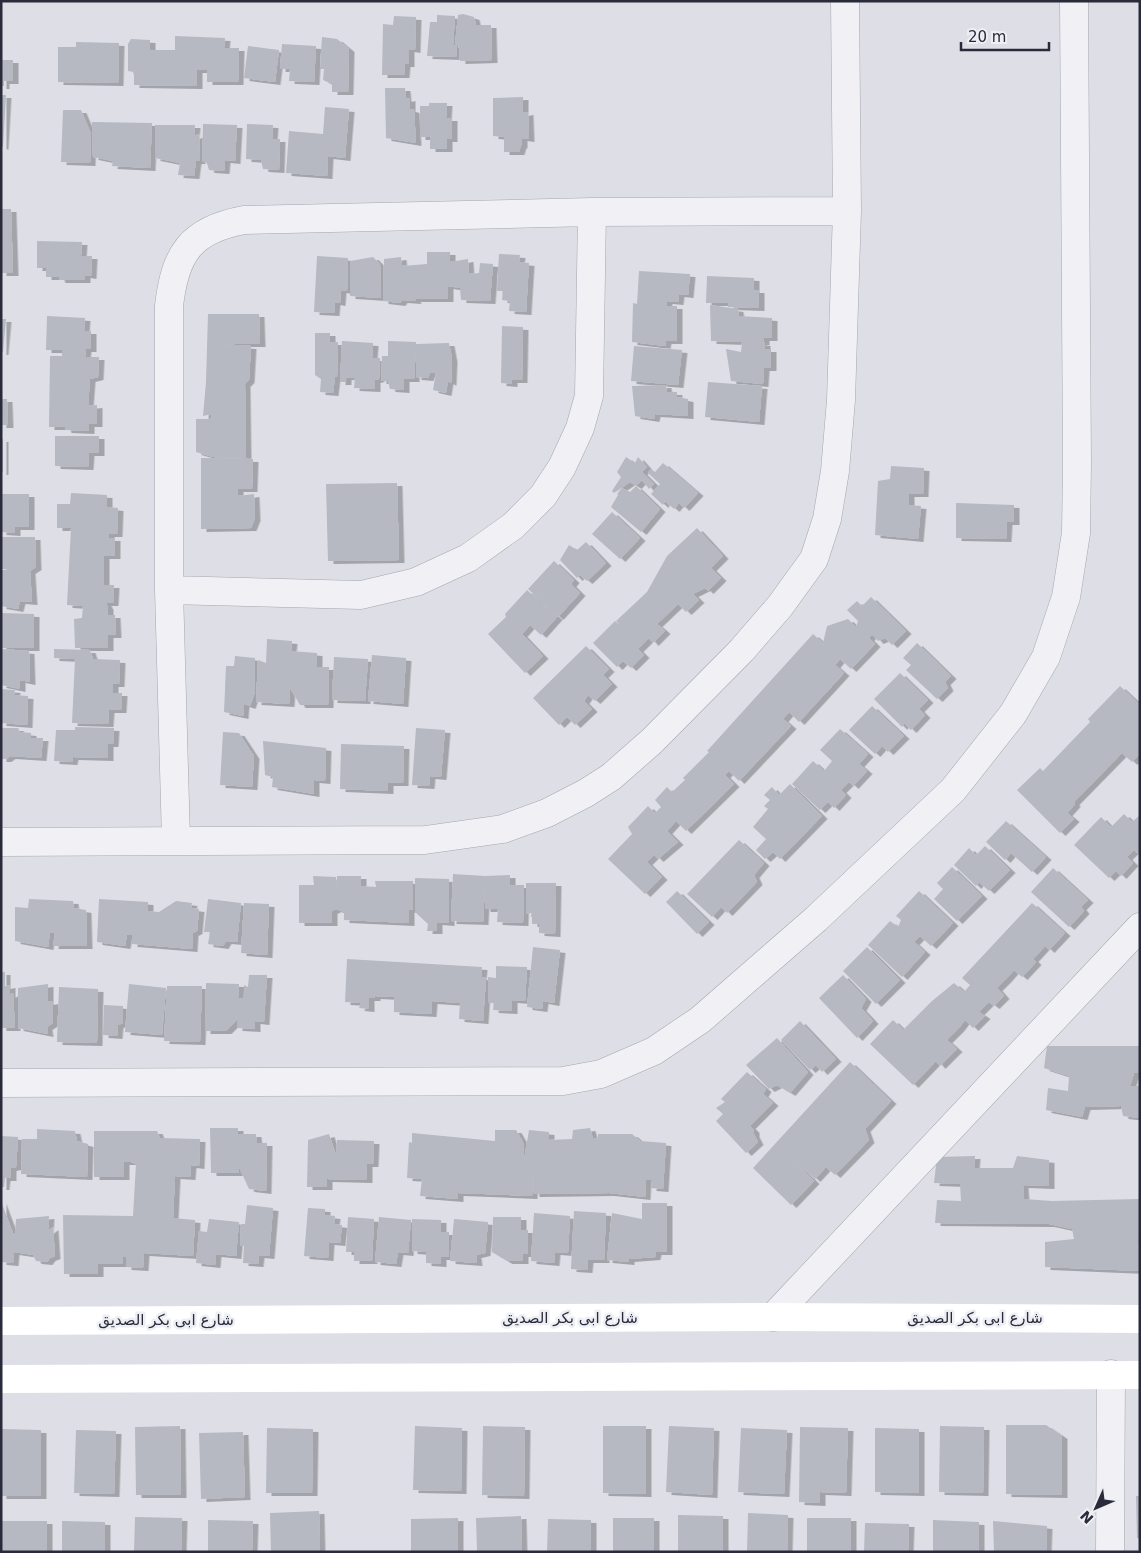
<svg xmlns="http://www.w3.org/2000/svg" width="1141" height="1553" font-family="'DejaVu Sans','Noto Sans Arabic',sans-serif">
<defs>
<filter id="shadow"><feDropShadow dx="5.5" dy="3" stdDeviation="0" flood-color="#0004"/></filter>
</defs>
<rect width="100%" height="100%" fill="#dedfe6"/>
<path fill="#b6b8c2" filter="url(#shadow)" d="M463,14L474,17L476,25H491L492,60L460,61L459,47L457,45L456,57L427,56L430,22H437V15L455,16L453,45H455L458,15Z
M394,16L416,17L415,50L409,49V64H405L404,75H382L383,24L393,25Z
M175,36L225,38L224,48H239L238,82H207V70H197V86L134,85V72L128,71V44L131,39L150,40V50H175Z
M322,37L337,39L349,49L348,92H332V84L323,80L324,69H320Z
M76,42L119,43L118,83L58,82V47H76Z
M282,44L316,46L314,82L289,81L290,69H280Z
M248,46L279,50L275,82L244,78Z
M1,60H13V81H4V86H1Z
M385,88H405L406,99L410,98V109L414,110L416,143L386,138Z
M1,95H6L3,147L1,146Z
M523,97V113L528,112L529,139L522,138V146L521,145L519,152H504V137L493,136V98Z
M429,103H447L446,118H452V139H447V149H430V137H420V106H429Z
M325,107L349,109L345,158L328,156L327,176L286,173L289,131L323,134Z
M63,110H81L91,134L90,163L61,162Z
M92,122L152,123L150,168L112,166L113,161L93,157Z
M203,124L237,125L235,161L225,160L224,171L209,170L207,163L202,161Z
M247,124L273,125L272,139H280L279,170L263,169L261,160L246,159Z
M155,125H195L194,136L199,134L200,161H196L194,176L178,175L180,163L155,158Z
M1,209H11L13,273H1Z
M37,241L82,242L81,256H92L91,276L85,275V280H60L59,277H46V268H37Z
M427,252H450V262L468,259L469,274L479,273L480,263L493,264L490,301L461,300L460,288L448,286V299H415L416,301L402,300L400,303L383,301L384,259L401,257L402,266L427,264Z
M499,254L520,255L519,262L529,263L526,312L509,311L510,301L502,300L503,291H497Z
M317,256L348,258L347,291L341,290L340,303L335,302L334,313L314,312Z
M373,257L380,264L381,298L350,296V261Z
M639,271L690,274L688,295L679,294L678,302L667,301L666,306H677V341H666L665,346L632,342L633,303L637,304Z
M707,276L754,278V290H759V308L728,307V303H706Z
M710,305L738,309L739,316L772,318V338H764V342H758L765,343V349H771V368H764L763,384L731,381L726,349L741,352L742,342L711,341Z
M208,314H259L260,344H219L251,346L249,380L245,384L246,458L213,457L196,452V419H211L212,414L203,416L206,382Z
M47,316L85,318L84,331H91V349H86L85,357H99L98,377L90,379L88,406L97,405V424H89V431L66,430L65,427H49L50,356H62V350H46Z
M1,319H6L3,352H1Z
M502,326L523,327L522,380H512V384L501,383Z
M315,333H330V342H338L337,377H335L333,393L320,392L321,379L315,375Z
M342,341L373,343L372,358H380L379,379L375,380V389L354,388L355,378L346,377V382H340Z
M388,341L416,342V344L449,343L452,359L451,383L448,381L446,393L433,390L436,372L430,373L428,378L416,377V349L414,379H404V390L390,389L388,381H381L382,356H388Z
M634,346L682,350L678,385L631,381Z
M708,382L762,386L759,422L705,417Z
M666,385L667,392H677V397L688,399V416L655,414L654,419L635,416L632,386Z
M1,399H7L8,425H1Z
M55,436H99V453H89L88,467L55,466Z
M1,439H3V472H1Z
M626,457L635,463L638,457L647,467L642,472L654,484L649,489L642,480L636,486L630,482L614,493L612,491L621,477L617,472Z
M201,458L253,459L252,489H238V496L254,494L255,518L251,528L201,529Z
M663,463L698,493L684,508L679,503L674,509L665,501L663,505L651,494L660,484L648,473L651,469L655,472Z
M891,466L924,468L923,494H909V505L921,506L918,539L875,535L878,481L890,479Z
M397,483L399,560L328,561L326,484Z
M636,486L660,509L641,532L611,507L622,488L630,492Z
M71,493L107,495V507L118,508L117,534H109V538H115V556H104V585H114L113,603H106L108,607V615H115L116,635H108V648H75L74,619L82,618L83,606L67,605L71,528H57V504H70Z
M1,494H29V527H15V533L1,532Z
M956,503L1014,505V522H1007L1006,539L956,538Z
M612,512L640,538L620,559L592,534Z
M697,528L723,556L711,568L721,578L708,591L705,588L693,594L699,600L686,612L678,604L657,624L665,631L653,643L649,638L638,649L644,655L631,668L623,661L617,667L593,643L615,621L622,627L616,621L647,592L667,556Z
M1,537H35L36,567L30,571L32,602L20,601L18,609L1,606V570H17L1,569Z
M586,542L606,563L587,581L580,575L577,578L560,560L569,545L577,550Z
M554,561L574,580L571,584L580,593L558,617L528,589Z
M527,590L557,617L541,635L530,625L522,634L543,656L525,673L488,634L506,617L505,614Z
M871,597L906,631L892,645L885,638L878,641L872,634L869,638L875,644L851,669L840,659L835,665L844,673L799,722L789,712L783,719L791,726L739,781L729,771L725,775L734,784L686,831L676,821L667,831L678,842L658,859L654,855L647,862L662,877L645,894L608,859L632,834L628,827L648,806L655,813L661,807L655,800L667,787L672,792L685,780L683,778L709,752L707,751L813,634L823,643L827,626L848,619L856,627L858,621L847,610L857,601L862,606Z
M1,613L34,614V648H1Z
M267,639L292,641L291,651L317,653V667H329L328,705H300L290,688L289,704L256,702L258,660L266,663Z
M917,643L951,676L945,682L948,688L937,699L906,670L911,665L903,658Z
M586,646L609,669L603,675L612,684L595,701L588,695L584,701L592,709L575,725L567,717L559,725L533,698Z
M1,649L29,651L30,682L20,680V689L1,685Z
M54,649L90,650L93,659L120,660L119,684H113V693H122L121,710H109L108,724L72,723L75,659L54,658Z
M372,655L406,658L403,704L368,701Z
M235,656L255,658V692L250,706L244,704L243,716L224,712L226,666H234Z
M334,657L368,659L365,701L332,700Z
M900,673L928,700L919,709L925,715L911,730L904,723L902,727L874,699Z
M1120,686L1140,705V754L1132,762L1122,753L1074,802L1075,804L1067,813L1074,819L1060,833L1017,790L1040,768L1043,771L1090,722L1088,719Z
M1,689L15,690L14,695L28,696L27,725L1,723Z
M872,706L904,736L888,752L882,746L875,754L849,730Z
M75,727L114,728L113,744H108V758L73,757L72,762L54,761L56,730H75Z
M1,728H18L20,732L31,733V738H43L41,758L10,756L6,759H1Z
M416,728L445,730L441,777L430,776L429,786L412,785Z
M840,729L868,754L859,764L867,771L853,786L849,782L841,790L846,795L834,808L828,802L820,810L792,784L813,761L824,771L832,761L820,750Z
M223,732L239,733L254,756L252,787L220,785Z
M263,741L326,748L325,781L314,780V794L272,787L273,777L265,775Z
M341,744L404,746L403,783H388V791L340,789Z
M790,784L822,816L780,859L773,852L765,859L756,850L766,839L753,827L768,809L764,806L770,800L764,795L772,787L779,795Z
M1124,814L1132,822L1140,815V856L1134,850L1127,857L1133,863L1121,876L1116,871L1109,878L1074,845L1101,817L1111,827Z
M1006,821L1046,857L1032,872L1011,853L1005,860L986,842Z
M739,840L764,863L754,875L757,882L727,913L721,907L712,917L687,894Z
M985,846L1010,870L989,891L979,882L976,886L954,865L969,848L976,855Z
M952,867L982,896L957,921L934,899L943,889L937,883Z
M1053,868L1088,900L1081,907L1084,911L1069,927L1031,892Z
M453,874L485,876L510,875V885H524L523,923L497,922L498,909H485V885L483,922L451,921Z
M313,876L336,877V890L337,876H361V886L376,887L375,881H413V909L409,910V923L344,920V912L336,909L332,911V923H299V885H314Z
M415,878L449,879V923L437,922V931H427L428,924L415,912Z
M526,883H556L555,934L539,933V924H532V913L526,914Z
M677,891L709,922L697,934L666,902Z
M919,891L953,923L931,946L920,936L914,942L925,952L902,977L868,945L890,921L898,927L901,920L896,916Z
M29,899L73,901L74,908L86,910L87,946H53L55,933L50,932L48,947L15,941V907L28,908Z
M99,899L148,902V911L159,912L176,901L192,903L191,908L199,909L197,931L193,933L192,949L132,944V935H127L125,946L97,942Z
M208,899L241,903L237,942L226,941L223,946L208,944L210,932H204Z
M244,903L269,904L267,955L241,953Z
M1032,903L1065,933L1049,950L1045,946L1033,959L1036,962L1022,977L1014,970L1007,978L997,988L1004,996L994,1006L989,1002L979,1012L985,1016L973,1028L965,1020L959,1028L947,1040L957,1049L940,1066L936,1061L913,1085L870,1044L893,1020L918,1044L904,1029L932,1001L954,983L964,992L970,985L962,978Z
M533,947L560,950L554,1003L543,1001L542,1009L527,1007Z
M867,947L900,980L876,1004L843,971Z
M347,959L482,967L481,977L486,978L483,1021L459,1019L460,1003L432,1001L431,1014L394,1012V997L375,996V998H369V1009L359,1008L361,1003L345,1002Z
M496,966L527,967L525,1001L512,1000V1011L493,1010L494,1003H488V977L496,978Z
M1,972H5V986L10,985V995L13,993L15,1028H1Z
M249,975H267L264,1022L255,1021V1029L237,1028V1009L236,1021L226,1031H205L206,983L239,984L238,998H244V985L248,987Z
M843,975L866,999L861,1008L873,1021L857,1038L819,998Z
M48,984V1002L53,1001V1023L47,1027L48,1034L18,1028V988Z
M129,984L166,988L162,1035L125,1032Z
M167,986H202L200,1042L164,1041Z
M59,987L98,989L97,1043L57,1042Z
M104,1005L123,1006V1023L118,1025L117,1036L103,1035Z
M800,1021L836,1059L822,1072L816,1065L810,1070L781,1040Z
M777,1038L808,1072L790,1093L777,1085L769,1089L746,1065Z
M1047,1046H1140V1073H1134L1130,1086H1140V1118L1123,1116L1121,1106L1085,1107L1082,1117L1046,1110L1048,1088L1068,1091L1069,1076L1044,1068Z
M850,1062L891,1101L865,1129L869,1140L835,1175L826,1167L815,1179L791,1158L814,1181L791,1205L753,1168Z
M747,1072L766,1089L763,1094L773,1103L750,1126L754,1130V1134L758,1142L746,1153L716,1121L723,1114L716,1108L725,1102L721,1099Z
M210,1128H238V1134H256L257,1143H267L266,1191L249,1189L239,1167V1139V1173H211Z
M590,1128L593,1139L598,1138V1134H632L640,1141L666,1143L663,1189L651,1188L652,1180H646L645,1197L609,1193L534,1194L533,1170L532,1196L458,1193V1199L420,1196L422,1179L407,1178L409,1142L412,1143V1133L495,1141V1130H516L523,1142L524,1160L529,1130L549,1132V1140L572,1139L573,1130Z
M37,1129L75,1131L77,1141L88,1144L87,1177L21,1174L22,1139H37Z
M94,1131H157L160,1138L200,1139L199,1166L191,1165L190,1177L175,1176L173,1218L195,1220L193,1256L144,1253L143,1268L126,1267V1257H123V1264H98V1274H64L63,1215L133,1216L136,1164L131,1162H124V1177H94Z
M329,1134L336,1155L337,1140L374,1141L373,1164H367V1180L327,1179V1187H307L308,1140Z
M1,1136L18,1137L16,1167L11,1168V1178H5L4,1187H1Z
M975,1156L974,1168H1013L1017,1156L1049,1160V1186L1023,1185L1024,1199L1052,1201L1140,1199V1233L1137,1242H1140V1271L1045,1267V1242L1074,1239L1072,1229L1049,1224L935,1223L937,1200L961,1201L960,1184L934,1183L937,1157Z
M1,1201L14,1236V1247L16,1219L49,1216L48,1231L53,1227L55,1256L50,1258L47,1262L36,1261L33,1255L14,1252L13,1263L1,1262Z
M642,1203H667V1252H656L655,1257L629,1259V1262L607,1260L612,1213L642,1219Z
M247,1205L273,1208L269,1256L259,1255L258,1264L243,1263L244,1246H240L241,1224H245Z
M308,1208L325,1209V1215L335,1216L334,1224L342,1225L340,1243L329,1242L328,1258L304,1256Z
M574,1211L606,1213L604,1260H588L587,1270L571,1269Z
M534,1213L570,1216L568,1253L555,1252L554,1263L531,1261Z
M348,1217L374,1219L372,1261H354V1252H346Z
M379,1217L411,1220L408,1253L398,1252L396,1264L375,1262Z
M493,1217H521V1230H528V1254H523V1261H507L492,1252Z
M209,1219L239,1222L236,1256L216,1254L215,1265L196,1263L199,1231L207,1232Z
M412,1219L441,1220V1232H449V1257H441V1264L426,1263V1252L412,1251Z
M454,1219L488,1222L485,1253L476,1255L477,1263L450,1261Z
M1006,1425H1046L1062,1436V1495L1006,1494Z
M180,1426L181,1495H136L135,1427Z
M415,1426L462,1428L461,1491L413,1490Z
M483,1426L525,1427L524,1496L482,1495Z
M603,1426H646V1494L603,1493Z
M669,1426L714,1428L712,1495L666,1492Z
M940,1426L984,1427L983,1493L939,1492Z
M800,1427L848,1428L846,1493L820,1492V1503L799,1502Z
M267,1428L313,1429L312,1493H266Z
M741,1428L787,1430L784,1494L738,1492Z
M875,1428L919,1429V1493L875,1492Z
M1,1429L41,1430V1496H1Z
M76,1430L116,1431L114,1494L74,1493Z
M243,1432L245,1497L201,1499L199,1433Z
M1136,1496H1140V1538H1137Z
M319,1511L320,1552H271L270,1513Z
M748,1513L788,1515L787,1552H747Z
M678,1515L723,1516V1552H678Z
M521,1516L522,1552H477L476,1518Z
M135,1517L182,1518L181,1552H134Z
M458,1518V1552H411V1519Z
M613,1518H654V1552H613Z
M807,1518H851V1552H807Z
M548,1519L591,1520V1552H547Z
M208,1520L253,1521L252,1552H208Z
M933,1520L979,1522V1552H933Z
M1,1521H47V1552H1Z
M62,1521L105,1522V1552H62Z
M993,1521L1047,1526L1046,1552H994Z
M865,1523L909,1524L908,1552H864Z"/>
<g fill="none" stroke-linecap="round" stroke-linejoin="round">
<defs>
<path id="street" d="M169,590L361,595L416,582L468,558L513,526L543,496L562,467L580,428L589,396L592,212
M176,840L169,590V306C175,254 190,230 244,220L592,212L847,211
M1,842L425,840L503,829L547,813L586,793L611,777L652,741L742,650L780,606L814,559L827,519L835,471L841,400L847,211L845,1
M1,1083L563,1081L601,1074L654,1051L700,1020L816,919L953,790L1013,714L1046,657L1066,597L1076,533L1077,463L1074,1
M773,1317L1140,927
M1110,1552L1111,1374"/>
</defs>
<use href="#street" stroke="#a4a5af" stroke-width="29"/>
<use href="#street" stroke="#f1f1f5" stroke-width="28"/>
<path stroke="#fff" stroke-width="28" d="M1,1321L773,1317L1140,1319
M1,1379L1140,1375"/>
</g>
<g text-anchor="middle" stroke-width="5" stroke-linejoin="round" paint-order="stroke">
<g font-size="15" fill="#292b3b" stroke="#eeeff4">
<text x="570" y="1323">شارع ابى بكر الصديق</text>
<text x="975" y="1323">شارع ابى بكر الصديق</text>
<text x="166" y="1325">شارع ابى بكر الصديق</text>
</g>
</g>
<rect width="1141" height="1553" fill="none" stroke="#292b3b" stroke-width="5"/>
<g transform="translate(1096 1508) rotate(225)" stroke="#eeeff4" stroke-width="4" paint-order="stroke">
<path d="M0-4L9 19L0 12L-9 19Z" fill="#292b3b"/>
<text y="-8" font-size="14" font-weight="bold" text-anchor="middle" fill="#292b3b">N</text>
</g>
<path d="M961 42v8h88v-8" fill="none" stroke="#292b3b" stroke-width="2.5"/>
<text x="968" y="42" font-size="15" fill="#292b3b" stroke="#eeeff4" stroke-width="4" paint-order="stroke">20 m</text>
</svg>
